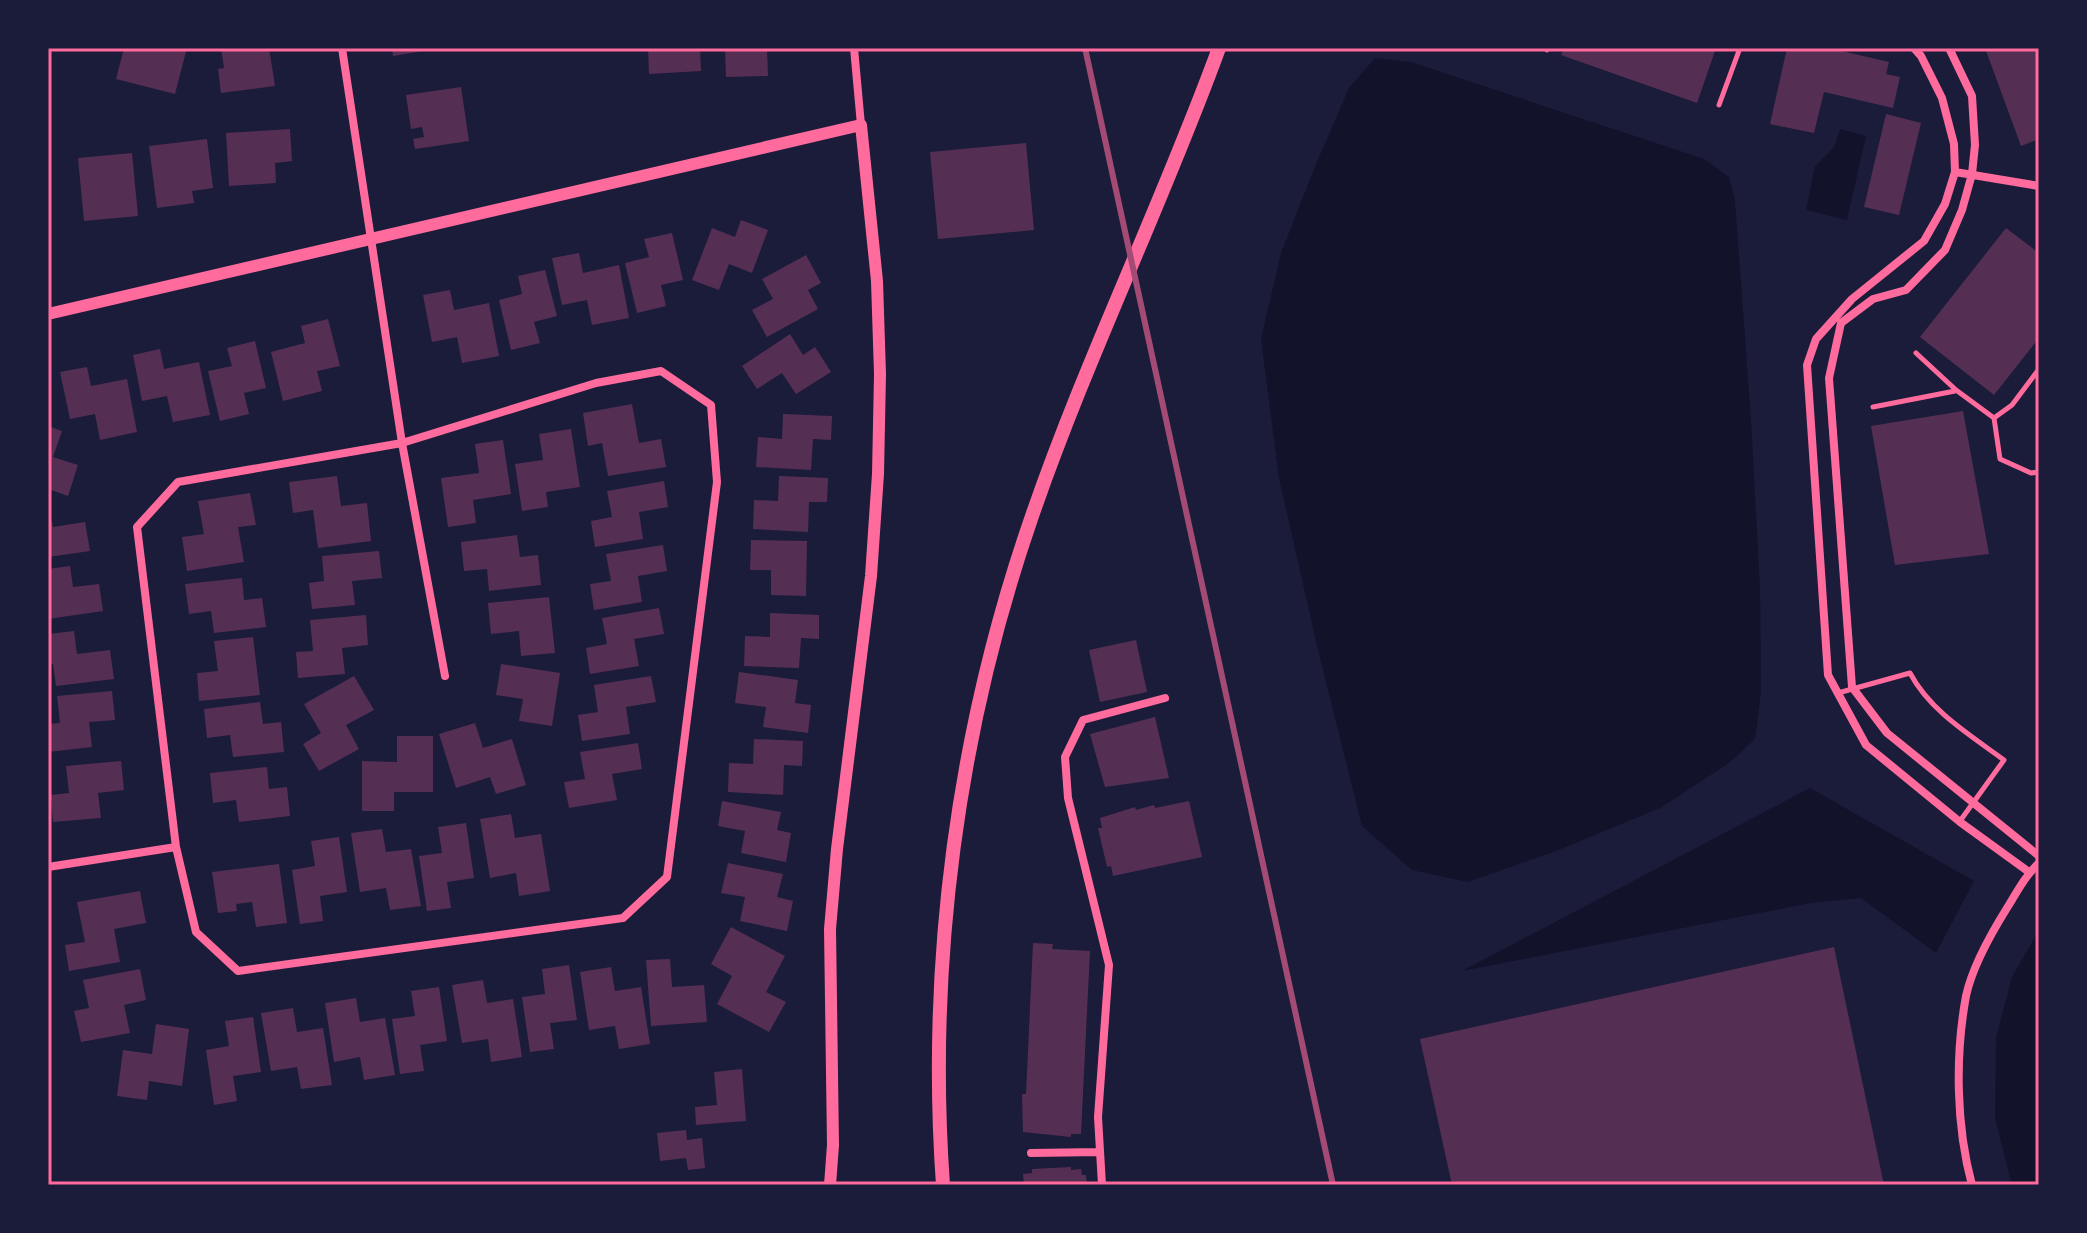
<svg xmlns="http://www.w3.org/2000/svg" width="2087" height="1233" font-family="Montserrat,sans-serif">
<rect width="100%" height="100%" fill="#1b1b3a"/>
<path fill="#12122b" d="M1375,58L1411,62L1704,159L1729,177L1735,201L1751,421L1760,589L1761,692L1755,739L1729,763L1660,808L1556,851L1468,882L1412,870L1362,826L1318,650L1279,478L1261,339L1281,253L1314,169L1349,88Z
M1840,129L1866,136L1847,220L1806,210L1815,166L1834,147Z
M1810,788L1974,881L1936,953L1861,898L1811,903L1462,971Z
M2039,930V1185H2012L1995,1118L1996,1038L2012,977Z"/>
<path fill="#542f53" d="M124,48H187L175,94L116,79Z
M221,48H269L275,86L221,93L218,69L224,68Z
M392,48H428L429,50L393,56Z
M648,48H700L701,71L649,74Z
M725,48H767L768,76L726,77Z
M1564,48H1716L1697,103L1561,55Z
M1787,48H1829L1889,62L1886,74L1900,77L1893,108L1824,92L1814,133L1770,124Z
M1985,48H2039V139L2021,146Z
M461,87L469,141L415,149L413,139L424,137L422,127L411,129L406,95Z
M1886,114L1921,123L1899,215L1864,207Z
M290,129L292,161L275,163L276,183L229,186L226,133Z
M207,139L213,188L192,191L194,203L157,208L149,146Z
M1026,143L1034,230L938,239L930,152Z
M132,153L138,216L84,221L78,158Z
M741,220L768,230L752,273L729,264L719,290L692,280L712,228L735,237Z
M2006,228L2039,253V338L1994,395L1920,337Z
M672,233L683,280L661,285L666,306L637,313L625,263L649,257L644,239Z
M579,253L583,273L619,265L629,318L592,325L587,300L562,305L552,258Z
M806,255L821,283L808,290L818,309L767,337L752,310L773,299L762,279Z
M545,270L557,316L534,322L540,343L511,350L499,300L522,294L518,276Z
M450,290L454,310L489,303L499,356L462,363L457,337L432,342L423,295Z
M328,319L340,366L317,371L322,391L283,401L271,352L305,343L301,326Z
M790,334L803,355L815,347L831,372L796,394L782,373L757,389L742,366Z
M255,341L266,388L244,393L249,414L220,421L208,371L232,366L227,348Z
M160,349L164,369L199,362L210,415L173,422L167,396L142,401L133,355Z
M87,367L91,386L127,379L137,432L100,440L95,414L70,419L60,372Z
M632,404L639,443L661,439L666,467L608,476L602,443L588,446L583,413Z
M1963,411L1989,554L1895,565L1871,426Z
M783,414L832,416L831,440L813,439L811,470L756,467L758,437L782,439Z
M48,426L62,431L53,457L78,465L68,496L48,489Z
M571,429L580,487L546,492L548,507L522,511L515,464L543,460L539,434Z
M503,440L511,494L473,500L476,523L448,527L441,478L479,473L475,444Z
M337,476L341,506L367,503L371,541L318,548L313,510L293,513L289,482Z
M779,476L828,478L827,502H809L808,532L753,529L754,500L778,501Z
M664,481L668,507L639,512L643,539L595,547L591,521L612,517L607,491Z
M250,493L256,525L238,527L244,562L187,571L182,537L204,534L198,501Z
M48,506L53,527L85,522L90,551L48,557Z
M517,535L520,557L538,555L541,585L489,591L487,569L464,571L461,542Z
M751,540L807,541L806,596L771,595V570H750Z
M663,545L667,571L638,576L642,602L594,610L590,584L611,581L606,554Z
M379,551L382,578L352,581L355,605L312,609L309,583L324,581L322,556Z
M70,566L73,587L99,584L103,611L48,619V569Z
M242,578L244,600L262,598L266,627L214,633L211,611L189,614L185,584Z
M549,597L555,653L521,656L519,631L491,634L488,603Z
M659,608L664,634L634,639L639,666L590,674L586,648L607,644L602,618Z
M770,613L819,615V639L801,638L799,668L744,666L745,636L770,637Z
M366,615L368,645L342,648L345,674L298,678L296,652L313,651L310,620Z
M74,631L77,654L110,650L114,679L56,686L53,664L48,665V634Z
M253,637L260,695L199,701L197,673L218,671L214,641Z
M1136,640L1147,692L1100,702L1089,650Z
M501,664L560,673L552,726L519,721L523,699L496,695Z
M739,672L798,680L795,703L811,705L808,733L763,727L766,707L735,703Z
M354,676L374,710L346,725L359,749L319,771L303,744L321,733L304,704Z
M651,676L656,702L626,707L630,734L582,741L578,715L598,712L594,685Z
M112,691L115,720L89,722L92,747L48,752V724L60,723L57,696Z
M260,702L263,724L281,722L284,752L233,757L230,735L207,738L204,709Z
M1155,717L1169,778L1105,787L1090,734Z
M475,723L483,748L512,739L526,785L496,794L490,777L456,788L439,734Z
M397,736H433V792H394V811H362V761L397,762Z
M754,739L803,741L802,766L784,765L783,795L728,792L729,763L753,764Z
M638,743L642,769L612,774L617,800L569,808L564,782L585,779L580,752Z
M121,761L124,790L98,793L101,818L53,822L51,795L69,793L66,766Z
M267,767L269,789L287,787L290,816L239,822L236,800L213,803L210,773Z
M722,801L781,812L777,830L791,833L786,862L741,853L745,831L718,826Z
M1189,801L1202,857L1113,876L1111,866L1107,867L1098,828H1102L1100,818L1135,807L1136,810L1154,805L1155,808Z
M511,814L515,838L541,834L550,891L519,896L516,873L490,878L480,819Z
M466,823L474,878L447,882L451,908L427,911L419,856L442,853L438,827Z
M382,829L386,852L411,849L421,906L390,910L386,888L360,892L351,833Z
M339,837L347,892L320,896L323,921L300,924L292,870L315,866L311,841Z
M728,863L783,874L777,897L793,901L787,931L740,921L745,897L721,893Z
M279,864L287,923L256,927L252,902L236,904L237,911L218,913L212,872Z
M140,891L146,923L114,929L120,962L69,971L65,945L85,942L77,902Z
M731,927L785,956L766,992L786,1002L769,1032L717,1004L732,976L711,964Z
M1033,943L1053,944L1052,949L1090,951L1081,1134H1071V1137L1023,1132L1022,1094H1026Z
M1834,947L1884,1185H1452L1420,1039Z
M670,959L672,987L704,985L707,1022L651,1026L646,960Z
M569,965L577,1020L550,1023L554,1049L530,1052L522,997L545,994L542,969Z
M611,967L615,991L641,987L650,1044L619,1049L615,1026L589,1030L580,972Z
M140,969L146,1000L124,1005L130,1033L81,1042L74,1011L89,1008L83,980Z
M483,980L487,1003L513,999L522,1057L491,1062L488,1039L462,1043L452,985Z
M439,987L447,1041L420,1045L424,1071L400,1074L392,1019L415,1016L411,991Z
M356,998L360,1022L385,1018L395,1075L364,1080L360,1057L334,1062L325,1003Z
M293,1008L297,1032L323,1028L332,1085L301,1089L297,1067L271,1071L261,1013Z
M253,1017L261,1072L233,1076L237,1101L214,1105L206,1050L229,1046L225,1021Z
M156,1024L189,1029L182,1086L149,1081L147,1100L117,1096L123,1050L152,1054Z
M742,1069L746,1121L696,1125L695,1107L717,1105L714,1072Z
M686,1130L687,1140L702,1138L705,1168L688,1170L686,1158L660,1161L657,1133Z
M1071,1167V1170L1081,1169L1082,1175H1086L1087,1185H1024L1023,1174L1032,1173V1169Z"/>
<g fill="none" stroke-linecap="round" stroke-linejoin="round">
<path stroke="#ff6b9d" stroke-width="5" d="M1547,50L1548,48
M1719,105L1740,48
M1916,353L1956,390L1994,418
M2039,369L2012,405L1994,418L2000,459L2031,473L2039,472
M1873,407L1955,391
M1838,693L1910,673C1930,711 1970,735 2004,760L1960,821
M48,1175L49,1185"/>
<path stroke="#ff6b9d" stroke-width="8" d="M342,48L402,443L445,676
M854,48L861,125
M1914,48L1921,56L1942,98L1954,144L1955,172L1945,204L1924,241L1852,299L1816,339L1807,365L1828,675L1866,745L1960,822L2029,872
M1949,48L1972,96L1975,145L1972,174L1962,210L1945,250L1906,290L1873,299L1841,323L1829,378L1852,687L1887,733L2039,856
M1955,172L2039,186
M661,371L711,405L717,482L667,877L623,918L238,971L196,932L176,847L137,527L178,482L402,443L596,383Z
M48,867L176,847
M1031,1153L1100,1152
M1102,1185L1098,1117L1109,965L1068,798L1065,757L1083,720L1165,698
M1972,1185C1956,1126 1955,1056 1966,996C1972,968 1992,932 2007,908C2017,892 2025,876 2039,863"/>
<path stroke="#ff6b9d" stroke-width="12" d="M48,314L861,125L877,281L880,374L878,474L871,576L837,849L830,929L833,1145L830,1185"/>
<path stroke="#ff6b9d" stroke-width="14" d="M943,1185C927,962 958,730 1031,519C1086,359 1161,207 1219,48"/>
<path stroke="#a44b75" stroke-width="6" d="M1085,48L1333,1185"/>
</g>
<rect width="2087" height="1233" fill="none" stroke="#1b1b3a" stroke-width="100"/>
<rect x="50" y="50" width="1987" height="1133" fill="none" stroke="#ff6b9d" stroke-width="3"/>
</svg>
